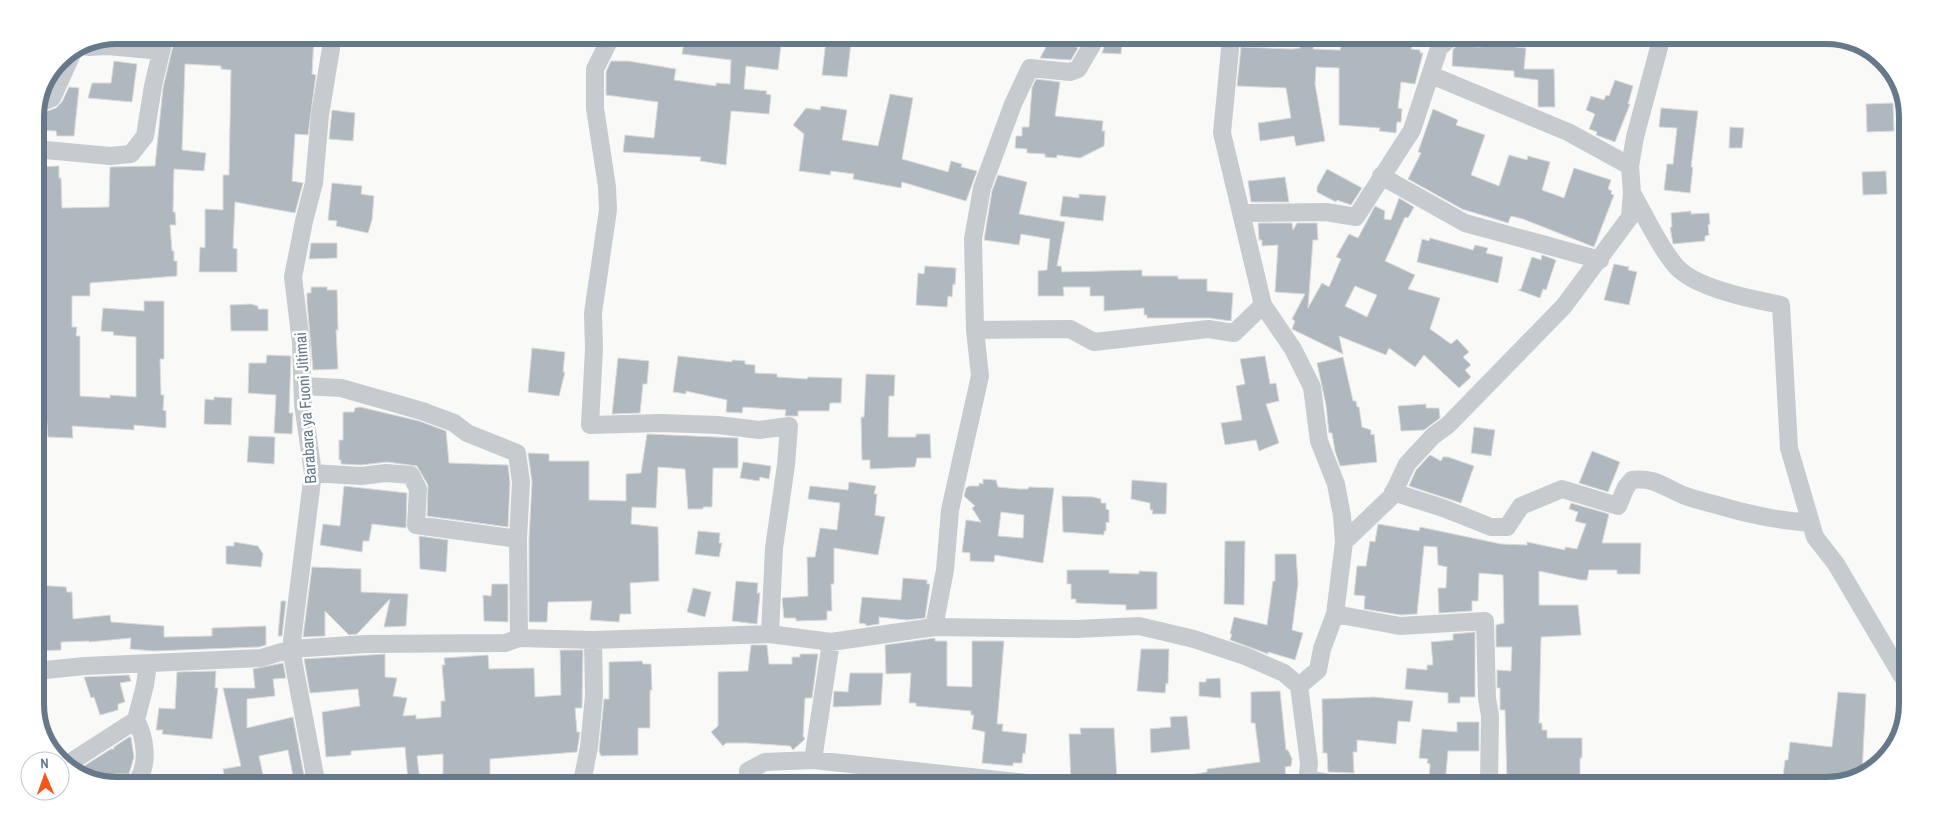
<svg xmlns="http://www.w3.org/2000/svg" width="1943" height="821" font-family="'Archivo Narrow',sans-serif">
<rect width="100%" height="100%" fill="#f9f9f7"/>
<path fill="#afb8bf" stroke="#dbdbd9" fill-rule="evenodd" d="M236,35L314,36L312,74L316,75L308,135L295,134L292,181L303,183L295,213L235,202L233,248L237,249V272H199L200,247L205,248V209L223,210V175H229L231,70L221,69V66L185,64L182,150L206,153L204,171L174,169L173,212H175L176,225H170L172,251H174V261H177V276L90,283V296H72V327H77L76,336H80V396L110,398V395L136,397V337L113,335L114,332L101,331L103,308L144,311V301H164V359H160L161,395H164L163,410L166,411V428L134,425V430L72,426L73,438L48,437L46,413H38V387H35V307L44,309V268H41V239H36L37,167L59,166V178H61L62,208L109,207L110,167L155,166L163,88L175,37L230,40V36Z
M685,37H782L778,70L746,66L744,89L767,91L766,94L771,95L769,114L731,111L726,165L700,161L701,157L623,152L625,135L654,138L658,102L606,95V72L611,61H628L676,69L674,80L716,86V83L730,84L731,60L682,54Z
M1051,38H1061L1078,48L1071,60L1040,58Z
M1107,38L1122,39L1121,54L1102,53Z
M826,40L851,43L847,77L822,75Z
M1482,40H1495V43L1515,45V47L1526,48L1524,69H1554L1555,107H1538V80L1514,77V71L1452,66L1453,49L1457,46L1481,47Z
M1393,41L1412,45L1411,49L1420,50V53H1423L1415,84L1401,82L1398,108L1402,109L1401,122H1397L1396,133L1379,131L1380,128L1339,125V68L1316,67L1315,84L1325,141L1296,146L1294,136L1260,141L1258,123L1291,118L1286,88L1237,86L1241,47L1292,49L1300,48L1301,44H1314L1313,49L1340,50L1343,42H1377L1392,45Z
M114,61L137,64L132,102L88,98L92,83H111Z
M1036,79L1060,82L1055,116L1103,121L1102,131H1105L1104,146L1080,158L1057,155V158L1045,157V154L1027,153V149L1015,148L1016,136H1022V127H1029L1032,88Z
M1615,80L1633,86L1628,104H1630L1615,142L1596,135L1597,132L1589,129L1595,114L1586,110L1591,96L1604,100L1606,95L1609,96Z
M69,87L79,88L74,136H57L56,131L35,130V113H42L56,108L62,102Z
M890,94L913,98L902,159L948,172L951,161L962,164L961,167L977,171L966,201L902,182L901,188L853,179L854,174L831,171L830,175L799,171L804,134L793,125L806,108L820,110L821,106L847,110L842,140L878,146Z
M1893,103L1894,131L1867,132L1866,104Z
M1661,108L1698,111L1691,167H1693L1690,193L1664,190L1667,164H1673L1677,128L1659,127Z
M1433,109L1458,120L1456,125L1485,135L1471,175L1499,186L1509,155L1527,160L1528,156L1550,162L1542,190L1564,198L1574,168L1611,180L1608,189L1612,191L1611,194L1614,195L1594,247L1523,219L1511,216L1508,223L1462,209L1408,179L1421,153L1418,152Z
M332,110L355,113L353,141L329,139Z
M1730,127L1744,128L1742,148H1729Z
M1327,169L1362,188L1351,205L1337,200L1336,202L1317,192V187Z
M1886,171L1887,194L1863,195L1862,172Z
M998,175L1027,182L1019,214L1065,222L1057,266H1061L1062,272L1142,270V276H1178V279H1207V291L1233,293L1231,321L1209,318H1147V315H1144V308L1104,311V296H1090V287H1063L1064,296H1038V271L1047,270L1050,239L1021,234L1019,245L984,240L992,191Z
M1285,177L1289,202H1251L1248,181Z
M332,183L362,186L361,194L374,196L372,220L368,233L336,226L337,221L328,220Z
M1079,194L1106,196L1103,221L1060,216L1063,196L1079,198Z
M1399,198L1414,207L1408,218L1405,217L1385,261L1415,275L1408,289L1440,298L1430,329L1451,344L1457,339L1469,352L1463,357L1471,365L1465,370L1471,377L1459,388L1424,355L1415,367L1389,348L1386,355L1339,336L1343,354L1292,329L1295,321L1292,319L1305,294L1275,292L1278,245L1262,246V240H1259L1258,223H1292L1293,230L1297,223H1317L1318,240H1313L1308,308L1322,283L1329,287L1341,259L1336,257L1349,234L1358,238L1375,206L1385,211L1384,219L1391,220ZM1355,286L1377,295L1367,317L1345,306Z
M1691,211V214L1709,213L1710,224L1708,225L1709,235L1705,236V241L1673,244L1670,227H1672L1671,213Z
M1430,238L1473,250L1475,245L1488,248L1486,253L1503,257L1498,283L1417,262L1422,239L1429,241Z
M311,243H337V258L309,259Z
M1542,255L1556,260L1546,290L1543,289L1540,298L1518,290L1521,289L1532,257L1541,260Z
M1614,264L1629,267L1628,270L1637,272L1629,305L1604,300Z
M925,266L956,268L955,285L953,284L952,297L948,296L947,307L916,305L918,273L924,274Z
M311,287H327V290H337L338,330H336L338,369L313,370L307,302V293H311Z
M251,304L258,306V309H268V331H231L230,305Z
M532,348L565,352L563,372H565L559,396L528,392Z
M267,355L291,356L289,413H293L292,434L274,433L276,395L248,393L249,363H266Z
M678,356L732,362V360L745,361V364L755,365V373L777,374V377L807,379L808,377L842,378L841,403H830L829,411H798V416H785L786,410L743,407L742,413L726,412L727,400L686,391V394L673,392Z
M1265,356L1270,384L1276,383L1279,401L1266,404L1279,443L1259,451L1256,440L1225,445L1221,423L1242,420L1236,386L1245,384L1240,359Z
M1343,357L1353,401H1356L1357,407H1359L1362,427L1371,430V435L1374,434L1377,462L1340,466L1335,451L1332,433H1329L1326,405L1317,363Z
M618,358L649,361L647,384H643L640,413L612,414Z
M866,374L895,375L894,396H889L888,437H916V434H930L931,458H917L915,467L870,469V460H862L861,417H864Z
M214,397L232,398L231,425L204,424L205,399L214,400Z
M1426,404V408H1439L1440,418L1424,430L1401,431L1398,406Z
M360,407L419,421L446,431L449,463L508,465L510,482L508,527L427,516L428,485L417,466L387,462L361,465L341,464V460H339V440H343V412H354L355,408Z
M1474,427L1495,430L1491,456L1471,453Z
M647,434L738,438V468H713L712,507H703V509H688L685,469L658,467L656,508L632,507L631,524L658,527L659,581L630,583L631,614H620L619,622L590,620L592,601L548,602L547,622H529V539L532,482L528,453L549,454V461H589V500L626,501V474L641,473Z
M249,436L275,437L274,464L247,462Z
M1592,451L1620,462L1608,492L1579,483Z
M1430,455L1441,461L1443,457H1448L1474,466L1461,503L1409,486L1416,470Z
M743,462L771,466L769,479L760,477L759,481L740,478Z
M983,479L996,480L998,487L1019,489H1028L1029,487L1054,488L1043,563L995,555L994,562L970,561V553L962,552L966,520L981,522L972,508L975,506L964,496L966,488L969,486H979V483L983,484ZM1001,512L1024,515L1023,538L998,536Z
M1132,480L1167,483L1166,514H1152L1153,510H1150V503L1131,499Z
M849,482L876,486L874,494H877L875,515L885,517L878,555L834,548V584H831L832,611H827V620L796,621V618H784L782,598L808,596L807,557H815L820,528L837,530L840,503L808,499L810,486L848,490Z
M344,486L407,493L406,528L372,524L369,541H363L362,552L320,545L323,524L340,526Z
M1062,496L1093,497L1101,499V503H1106V509L1109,510V523L1106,522V531H1104V535L1063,532Z
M1571,503L1609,514L1602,543H1641L1640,574H1617V570H1589L1587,580H1581L1539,571V605H1578L1581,635L1541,637L1539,723H1542V730H1547V738H1582V758H1580V784L1517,783V780H1507L1505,710H1500V688H1497V670L1511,671L1512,647H1496V625L1504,623L1503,575L1479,573L1478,601H1472V611L1439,613L1438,588H1446L1447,567L1438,565L1437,547L1424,546L1417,614L1401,615L1364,609L1365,596L1354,595L1357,566H1366L1370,541L1375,542L1378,524L1419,531L1420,527L1501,544L1527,545V542L1565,550V547L1577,549L1586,524L1575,521L1578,512L1569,509Z
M698,531L720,533L719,543H722L719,557L695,554Z
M419,536L448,540L446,572L420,569Z
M1225,541H1245L1244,605L1224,604Z
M234,542L258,546L263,554L261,567L226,564V546H234Z
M1275,554H1296L1298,584L1292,630L1303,633L1295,660L1268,652V654L1230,640L1232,634H1230L1234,617L1267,625L1273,581H1275Z
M312,567L361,569V592L408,594L406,626L384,627L390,599L357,634L349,635L325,611V636L303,637Z
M1067,570H1109V573L1139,574V571L1157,572V609L1126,610V605L1076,603V599H1071V584H1067Z
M903,578L927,580V584H930L925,618L907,620L879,617V624L866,626V624L859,623L862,597L901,600Z
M736,581L758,583L757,593H760L757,624L732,621Z
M492,584H508V622L484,621L483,595L491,596Z
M35,585L66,587L67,592H72L73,619L110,615L111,622L164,626V637L212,636V628L266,626V645L259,647L154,651L130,649L131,638L89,642V641L61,642V650L35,651Z
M693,588L711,592L705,617L687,612Z
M281,601H286L282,636H278Z
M1475,632V697H1460V703H1448V693L1405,689L1407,668L1427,670V665H1433L1431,642L1453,640V634Z
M935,638V641H947V686L972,687V641H1004L997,724H1003L1002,731L1027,734L1025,754L1023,753L1022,763H1013V766L982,763L985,732L972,729L974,715H971V711L916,706V703H909L911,673L886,674L885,645Z
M751,645H767L769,664H792V657H800V654H818L812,698H805L803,736L805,739L793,750L790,746L747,743H726L723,746L711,732L718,726V672L748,671Z
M1141,649H1169L1168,684L1166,683L1165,693L1137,691Z
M560,650H583L582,708H575L577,732H580L577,752L490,759V781H443V754L417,756L420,781H408L405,747L351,751V755L326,757L322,712L360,706L358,689L310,693L304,659L385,654V677L397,678L393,696L407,698L403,716L416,715V719L441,717V701H445L442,665H445L444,658L488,655L489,669L534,668L535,697L561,695Z
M642,661L643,664H651L652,690H650V728H638V755L601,756L599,751L604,699H609V662Z
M283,663L286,678L273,679L275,696L247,699V728L293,717L305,781H294L288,750L259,756L264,780H225L223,769L241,766L223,688H255L253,669Z
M216,671L215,688H218L212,739L162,734L163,730H156L159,708L175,709L177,672Z
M850,673H883L881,705L833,707L834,691L848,692Z
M129,675L131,681L120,683L125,702L118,704V710L100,715L94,697L91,698L84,677Z
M1220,678L1221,698L1199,696V682H1206V679Z
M1280,691L1286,750H1288L1292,759L1291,766L1285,767L1286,779L1240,784H1181L1180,777L1207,772V769L1260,762L1255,723H1251V692Z
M1838,692L1866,694L1862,775L1826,786H1782L1785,760H1788L1790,742L1832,747Z
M1374,697L1413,701L1410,722L1398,721L1396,744L1357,740V752H1353L1354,773L1328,772L1327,753H1323L1322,699Z
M1187,716L1190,749L1151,753L1150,729L1171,727L1170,717Z
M1457,722H1479V751H1448L1445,785H1429L1430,764L1427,763L1428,759L1419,758L1422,729L1457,732Z
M1080,728H1114L1117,779H1111V783H1071L1069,734H1081Z
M129,737H131L134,757L129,774H105L103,780L82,777L84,766L111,749H114V747Z"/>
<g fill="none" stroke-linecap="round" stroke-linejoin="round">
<path stroke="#c6cbcf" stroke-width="18" d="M611,37L595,69V108L607,187L608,210L593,313L594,349L590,425L661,423L718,425L759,430L789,426L786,465L774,548L770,634
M88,47L108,46L161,51
M1431,75L1568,132L1630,166
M39,103L52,98L72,54
M35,149L110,156L131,154L145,136L153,86L165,35
M1381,176L1465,223L1600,260
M1632,193C1645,215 1658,245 1675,265C1693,288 1752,299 1781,305L1789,448L1815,537L1836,564L1902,676
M1241,213L1326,212L1356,217L1412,130L1439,48L1448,40
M975,330L1070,329L1094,342L1208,329L1234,333L1263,305
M303,386L341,388L422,411L454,423L467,433L517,453L521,482L518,539L519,638
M313,473L361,476L386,473L411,475L418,489L416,525L518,539
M1393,492L1443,508L1491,527H1507L1521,506L1562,489L1618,506L1626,487L1632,480C1654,477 1664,487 1683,495C1696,500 1710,503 1724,507C1752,515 1782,521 1811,523
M1344,542L1392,496L1407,464L1433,436L1448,425L1564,306L1630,217L1632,193L1630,166L1635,137L1661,40
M1335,614L1400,626L1485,621L1487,698L1490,716L1489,785
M934,627L945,570L950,510L980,376L975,330L973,239L982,188L1013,104L1030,68L1070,72L1078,69L1096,38
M35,671L85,666L261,658L291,649L366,644L505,643L519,638L593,640L770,634L831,642L934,627L1076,629L1139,626L1194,639L1245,656L1284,673L1299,686L1318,670L1322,649L1335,614L1344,542L1342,516L1336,484L1319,441L1312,387L1293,349L1263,305L1222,133L1231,39
M1299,686L1309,763L1307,784
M136,720C145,737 149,763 138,780
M813,760L831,642
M66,765L136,720L145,685L148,664
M1308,779L1335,784
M316,781L291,649L313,473L303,404L301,343L293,277L304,221L314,183L320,115L333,36
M582,782L589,747L594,696L593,640
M749,782L748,771L765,762L813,760L1027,783"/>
</g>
<g text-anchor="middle" stroke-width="5" stroke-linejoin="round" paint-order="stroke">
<g font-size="16" fill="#65798b" stroke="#fff">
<text transform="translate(305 408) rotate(-94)" y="6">Barabara ya Fuoni Jitimai</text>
</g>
</g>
<path d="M0 0H1943V821H0ZM117 44H1826A73 73 0 0 1 1899 117V704A73 73 0 0 1 1826 777H117A73 73 0 0 1 44 704V117A73 73 0 0 1 117 44Z" fill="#fff" fill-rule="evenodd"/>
<path fill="none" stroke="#65798b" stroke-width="6" d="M117 44H1826A73 73 0 0 1 1899 117V704A73 73 0 0 1 1826 777H117A73 73 0 0 1 44 704V117A73 73 0 0 1 117 44Z"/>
<g transform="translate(45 776) rotate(358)"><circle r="24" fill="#ffffff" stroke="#c1c9d1"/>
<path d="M0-4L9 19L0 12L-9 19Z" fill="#f5561b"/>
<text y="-8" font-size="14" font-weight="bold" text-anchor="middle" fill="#65798b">N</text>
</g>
</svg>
